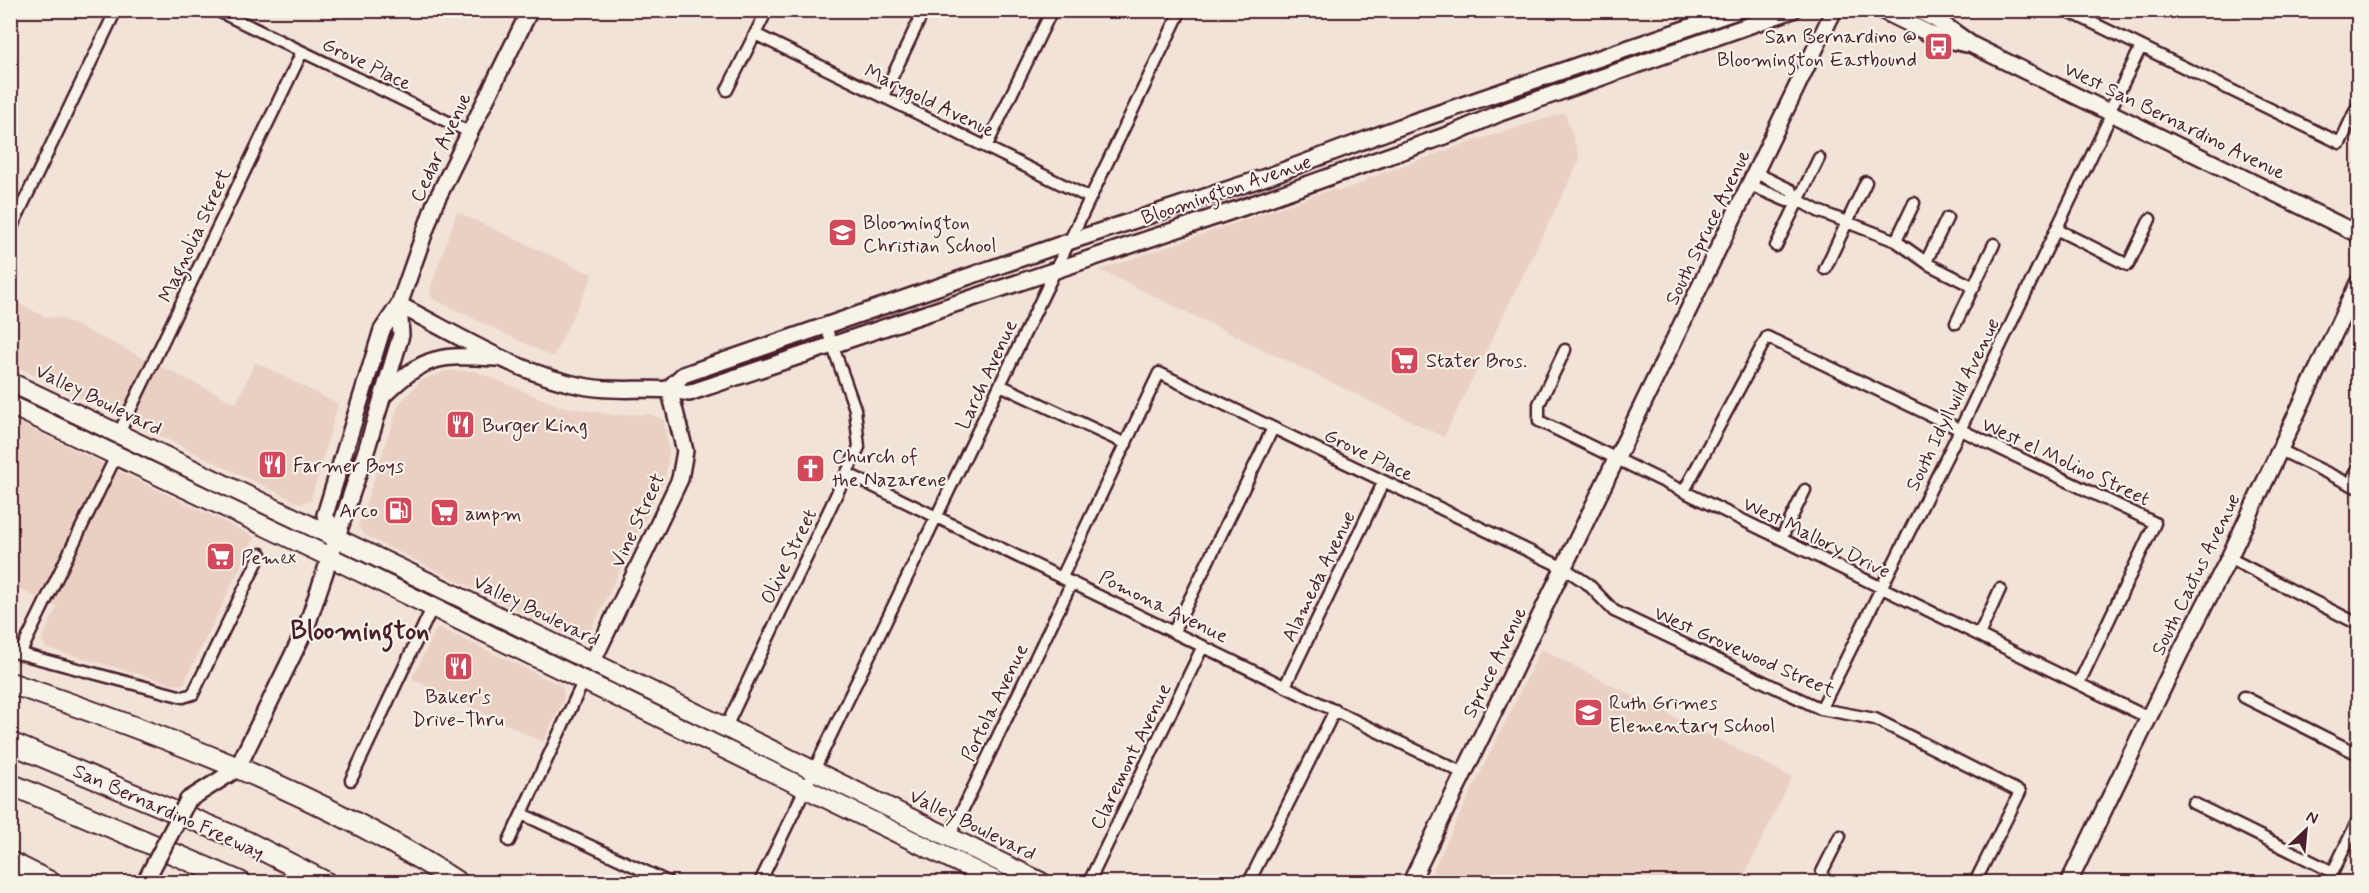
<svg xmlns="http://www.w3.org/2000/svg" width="2369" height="893" font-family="Mynerve,sans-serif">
<rect width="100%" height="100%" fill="#f1e3d7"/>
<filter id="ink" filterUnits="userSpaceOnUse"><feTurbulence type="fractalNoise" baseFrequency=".0167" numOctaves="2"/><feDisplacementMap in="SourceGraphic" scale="12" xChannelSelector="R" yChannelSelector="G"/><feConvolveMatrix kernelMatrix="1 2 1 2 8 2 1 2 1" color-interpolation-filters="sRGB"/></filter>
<g filter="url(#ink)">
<path fill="#ead0c2" d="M1565,113L1580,159L1444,437L1100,270L1333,189L1339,191L1365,182L1368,178L1473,141Z
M457,212L593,275L553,357L433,299L430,294L431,286Z
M10,299L45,317L61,318L236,403L255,362L338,404L311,500L301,504L11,364Z
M446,371H475L559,406L614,415L650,414L664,420L669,453L665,478L591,630L584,636L574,638L364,535L358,527L399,404L422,380Z
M11,419L255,537L184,683L177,685L46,648L42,638L57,607L11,585Z
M440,628L562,686L564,699L543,742L412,679L435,631Z
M1541,649L1792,777L1741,882H1427Z"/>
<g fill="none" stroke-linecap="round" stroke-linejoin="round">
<defs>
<path id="street" d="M216,10L469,132
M2066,10L2340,143L2358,105
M755,34L1090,198
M727,90L767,10
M883,96L924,10
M2109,112L2141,47
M986,147L1052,10
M1756,173L1791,190L1798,200L1818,211L1896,241L1930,265L1974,287
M1750,185L1787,201L1798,200
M2056,229L2128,265L2150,219
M10,231L116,10
M1896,241L1914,203
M1776,246L1819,158
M1926,262L1947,218
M1825,269L1866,182
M1956,323L1994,244
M1565,350L1539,404V421L2149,718
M1000,385L1126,444
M119,433L302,52
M2278,449L2358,488
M848,474L1463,773
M2350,484L2358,468
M1684,491L1767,337L2155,523L2079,683
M1781,539L1805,490
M2229,558L2358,624
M1062,577L1159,373L1564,568L1588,584L1614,611L1821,709L1875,719L2020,792L1975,882
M1174,631L1273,428
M1979,635L2000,589
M10,651L183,697L193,694L261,554
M20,654L116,456
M1285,686L1384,481
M2244,697L2358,754
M1821,709L1960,430L2112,113
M725,729L859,447L855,409L826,327
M351,780L432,608
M2193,803L2333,872
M522,814L668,882
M949,838L1072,582
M509,841L583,682
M760,882L1181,10
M1089,882L1203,646
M1249,882L1335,710
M1825,882L1822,872L1840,836
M2328,882L2358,820"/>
<path id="secondary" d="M1881,10L1936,37L1966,44
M1917,10L1937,20L1972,45L2358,234
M399,305C460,336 521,376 588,387C622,393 656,385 689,393L1244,207L1456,132L1500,113L1793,10
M669,388L683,375L1068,242L1269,176L1413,122L1740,10
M384,395C426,354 440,355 497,358
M337,538L325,515L382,330L399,305L435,203L530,10
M592,663L680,479L685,451L669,388
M188,800L237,769L306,628L367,448L401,335L399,305
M1411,882L1834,10
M2069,882L2180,653L2229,558L2358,283"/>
<path id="primary" d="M10,382L443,589L1041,882
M10,405L315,550L998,882"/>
<path id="highway" d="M10,683C160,734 325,795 457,882
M10,743L245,841L325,882
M10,784L240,882
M10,862L50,882"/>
</defs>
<use href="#street" stroke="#4a1f2b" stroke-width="15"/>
<use href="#secondary" stroke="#4a1f2b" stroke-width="20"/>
<use href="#primary" stroke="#4a1f2b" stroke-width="22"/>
<use href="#highway" stroke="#4a1f2b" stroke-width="24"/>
<use href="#street" stroke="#f7f3e8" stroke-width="10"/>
<use href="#secondary" stroke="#f7f3e8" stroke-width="15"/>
<use href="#primary" stroke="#f7f3e8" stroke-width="18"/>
<use href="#highway" stroke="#f7f3e8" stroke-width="20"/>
<defs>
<path id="secondary-bridge" d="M145,882L188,800"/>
</defs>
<use href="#secondary-bridge" stroke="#4a1f2b" stroke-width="20" stroke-linecap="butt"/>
<use href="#secondary-bridge" stroke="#f7f3e8" stroke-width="15"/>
</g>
</g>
<defs>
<symbol id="bus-square" viewBox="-11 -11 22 22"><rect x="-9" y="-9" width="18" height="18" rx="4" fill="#d1495b" stroke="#f7f3e8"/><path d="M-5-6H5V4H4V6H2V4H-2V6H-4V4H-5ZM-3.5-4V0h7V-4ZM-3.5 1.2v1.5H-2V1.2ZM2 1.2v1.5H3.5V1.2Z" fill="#fff"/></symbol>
<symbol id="school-square" viewBox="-11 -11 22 22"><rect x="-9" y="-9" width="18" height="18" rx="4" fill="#d1495b" stroke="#f7f3e8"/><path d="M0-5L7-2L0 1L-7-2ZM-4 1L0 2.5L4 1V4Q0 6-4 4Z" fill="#fff"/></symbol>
<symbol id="supermarket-square" viewBox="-11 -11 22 22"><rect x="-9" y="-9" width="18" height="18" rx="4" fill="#d1495b" stroke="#f7f3e8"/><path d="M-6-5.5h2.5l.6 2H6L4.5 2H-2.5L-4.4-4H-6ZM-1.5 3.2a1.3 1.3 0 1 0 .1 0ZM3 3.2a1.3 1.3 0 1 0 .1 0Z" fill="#fff"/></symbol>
<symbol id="restaurant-square" viewBox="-11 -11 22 22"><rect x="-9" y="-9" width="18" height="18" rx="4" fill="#d1495b" stroke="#f7f3e8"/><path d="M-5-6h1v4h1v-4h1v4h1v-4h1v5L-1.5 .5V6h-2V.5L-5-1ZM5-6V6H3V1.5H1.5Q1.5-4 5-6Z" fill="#fff"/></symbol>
<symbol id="church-square" viewBox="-11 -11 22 22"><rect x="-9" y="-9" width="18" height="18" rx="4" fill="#d1495b" stroke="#f7f3e8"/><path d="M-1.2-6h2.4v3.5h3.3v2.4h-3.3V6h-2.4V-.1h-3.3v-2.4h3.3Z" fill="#fff"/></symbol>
<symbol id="fuel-square" viewBox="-11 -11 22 22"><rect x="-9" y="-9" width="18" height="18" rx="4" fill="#d1495b" stroke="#f7f3e8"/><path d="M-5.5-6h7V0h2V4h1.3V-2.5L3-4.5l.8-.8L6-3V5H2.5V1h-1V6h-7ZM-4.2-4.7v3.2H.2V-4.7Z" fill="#fff"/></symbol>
</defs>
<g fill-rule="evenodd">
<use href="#bus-square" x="1922" y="30" width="33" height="33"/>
<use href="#school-square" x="826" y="216" width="33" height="33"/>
<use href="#supermarket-square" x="1388" y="344" width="33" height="33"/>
<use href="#restaurant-square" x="444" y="408" width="33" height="33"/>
<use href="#restaurant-square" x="256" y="448" width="33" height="33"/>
<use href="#church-square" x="794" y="452" width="33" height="33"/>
<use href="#fuel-square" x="382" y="494" width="33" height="33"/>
<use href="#supermarket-square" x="428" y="496" width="33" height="33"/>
<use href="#supermarket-square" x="204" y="540" width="33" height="33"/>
<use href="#restaurant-square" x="442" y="650" width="33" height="33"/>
<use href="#school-square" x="1572" y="696" width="33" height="33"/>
</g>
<g text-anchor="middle" stroke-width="4.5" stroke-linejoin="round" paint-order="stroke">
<g font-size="20" fill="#4a1f2b" stroke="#f7f3e8" text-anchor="start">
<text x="1917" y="43" text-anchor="end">San Bernardino @<tspan x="1917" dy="23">Bloomington Eastbound</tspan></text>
<text x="863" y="229">Bloomington<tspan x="863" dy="23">Christian School</tspan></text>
<text x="1426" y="367">Stater Bros.</text>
<text x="482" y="432">Burger King</text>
<text x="832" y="463">Church of<tspan x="832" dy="23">the Nazarene</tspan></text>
<text x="293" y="472">Farmer Boys</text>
<text x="378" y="517" text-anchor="end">Arco</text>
<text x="465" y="520">ampm</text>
<text x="241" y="564">Pemex</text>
<text x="458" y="703" text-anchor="middle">Baker's<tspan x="458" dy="23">Drive-Thru</tspan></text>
<text x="1609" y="709">Ruth Grimes<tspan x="1609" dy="23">Elementary School</tspan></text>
</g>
<g font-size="20" fill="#4a1f2b" stroke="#f7f3e8">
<text transform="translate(367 63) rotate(26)" y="7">Grove Place</text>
<text transform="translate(930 100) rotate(26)" y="7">Marygold Avenue</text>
<text transform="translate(2175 120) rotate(26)" y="7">West San Bernardino Avenue</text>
<text transform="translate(440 147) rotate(-65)" y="7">Cedar Avenue</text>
<text transform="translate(1226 189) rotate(-19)" y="7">Bloomington Avenue</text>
<text transform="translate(1707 227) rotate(-64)" y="7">South Spruce Avenue</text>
<text transform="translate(194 235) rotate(-65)" y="7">Magnolia Street</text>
<text transform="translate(986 374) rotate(-65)" y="7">Larch Avenue</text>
<text transform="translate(99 399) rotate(26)" y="7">Valley Boulevard</text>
<text transform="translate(1952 404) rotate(-64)" y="7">South Idyllwild Avenue</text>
<text transform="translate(1369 454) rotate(26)" y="7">Grove Place</text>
<text transform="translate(2066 461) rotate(25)" y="7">West el Molino Street</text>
<text transform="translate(637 520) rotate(-65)" y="7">Vine Street</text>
<text transform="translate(1817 537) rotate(26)" y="7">West Mallory Drive</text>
<text transform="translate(788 556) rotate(-64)" y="7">Olive Street</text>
<text transform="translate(2195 574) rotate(-64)" y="7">South Cactus Avenue</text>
<text transform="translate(1318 576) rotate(-64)" y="7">Alameda Avenue</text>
<text transform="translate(1164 606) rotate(26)" y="7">Pomona Avenue</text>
<text transform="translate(537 610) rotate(26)" y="7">Valley Boulevard</text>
<text transform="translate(1745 651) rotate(24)" y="7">West Grovewood Street</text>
<text transform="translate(1494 662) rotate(-64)" y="7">Spruce Avenue</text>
<text transform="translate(994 702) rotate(-64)" y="7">Portola Avenue</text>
<text transform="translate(1130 756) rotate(-64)" y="7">Claremont Avenue</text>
<text transform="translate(169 811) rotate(24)" y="7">San Bernardino Freeway</text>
<text transform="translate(973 824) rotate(26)" y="7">Valley Boulevard</text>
</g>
<g font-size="26" font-weight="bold" fill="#4a1f2b" stroke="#f7f3e8">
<text x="360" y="639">Bloomington</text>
</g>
</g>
<rect width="2369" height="893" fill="none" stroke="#f7f3e8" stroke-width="36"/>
<rect x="18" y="18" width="2333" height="857" fill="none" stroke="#4a1f2b" stroke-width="2" filter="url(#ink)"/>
<g transform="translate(2306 830) rotate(26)" stroke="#f7f3e8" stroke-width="4.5" paint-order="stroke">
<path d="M0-4.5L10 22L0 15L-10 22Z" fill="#4a1f2b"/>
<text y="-9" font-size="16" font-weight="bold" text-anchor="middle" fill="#4a1f2b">N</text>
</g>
</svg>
